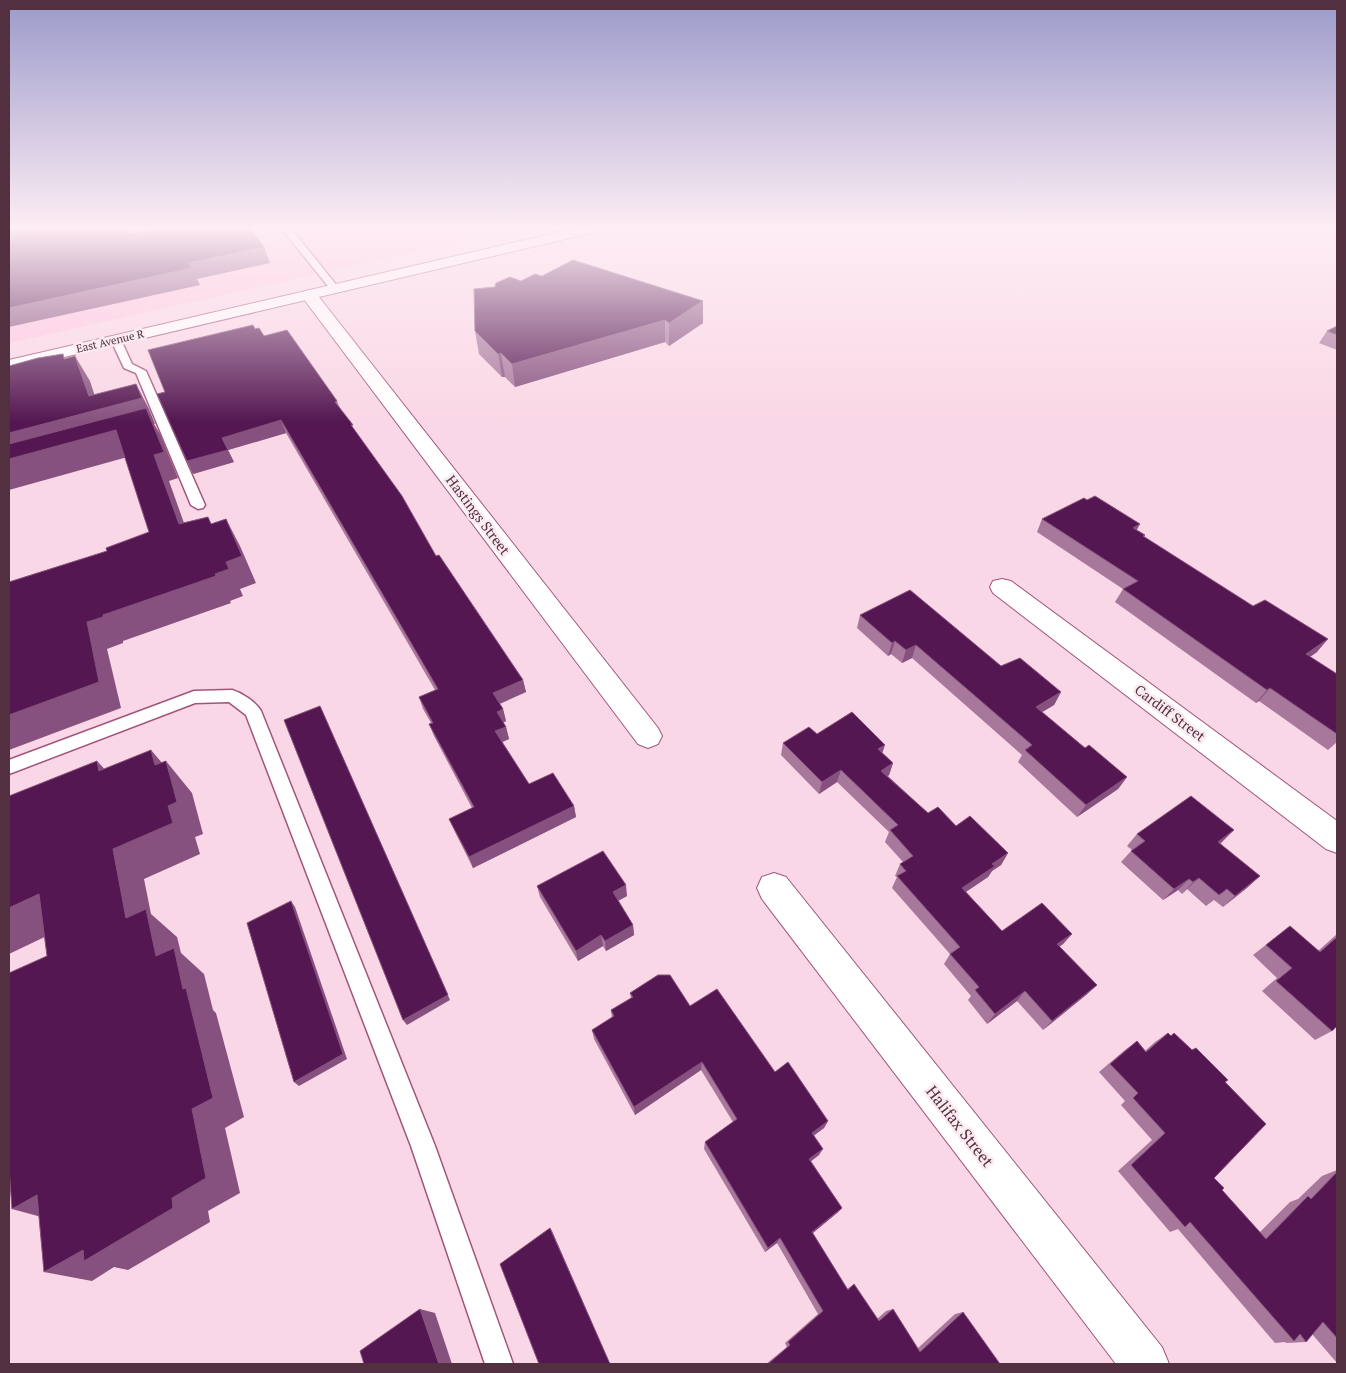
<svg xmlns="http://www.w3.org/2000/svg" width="1346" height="1373" font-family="'PT Serif',serif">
<rect width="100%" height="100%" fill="#fad7e6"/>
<path fill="#fec5de" d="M9,229H518L9,343Z"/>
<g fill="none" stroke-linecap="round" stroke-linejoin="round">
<defs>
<path id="service" d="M282,229H291L338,287V291H332Z
M116,337L121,340L132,364L146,371L205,505L203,508L198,509L191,505L136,373L124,368L111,340Z
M232,690C242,693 256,702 261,711L435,1146L513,1364H485L411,1146L246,715L229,702L195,703L9,774V760L194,691Z"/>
<path id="minor" d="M309,290L315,292L658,728L662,736L658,744L648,748L638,744L303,298L301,295L303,292Z
M1002,579L1011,581L1337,821V853L1326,849L993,593L990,587L993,581Z
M774,873L786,877L1162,1347L1169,1364H1116L762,899L757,888L762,877Z"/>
<path id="secondary" d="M572,229H598L591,233L9,370V360Z"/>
</defs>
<use href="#service" stroke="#a1557b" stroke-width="3"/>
<use href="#minor" stroke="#a1557b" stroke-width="2"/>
<use href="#secondary" stroke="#a1557b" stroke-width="2"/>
<use href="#service" fill="#fff" fill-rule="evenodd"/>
<use href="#minor" fill="#fff" fill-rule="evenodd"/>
<use href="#secondary" fill="#fff" fill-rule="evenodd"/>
</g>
<path fill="#a7779c" d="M521,281L703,323L669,346L665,342L515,387L505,377H502L479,354L475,331L495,287Z
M1337,326V350L1319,343L1327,331Z
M255,329L337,401L339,406L436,556L523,680L526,692L500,704L503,709L506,721L503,723L506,727L509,739L502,742L529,784L574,806L576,817L473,868L454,830L449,819L472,808L434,736L429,724L431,723L423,709L419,697L435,690L286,433L228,450L234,462L193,474L165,392Z
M1042,519L1137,530L1145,535L1144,537L1317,652L1310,657L1337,674V742L1328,750L1259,701L1256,703L1115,602L1123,589L1037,532Z
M860,615L1001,666L1061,692L1054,705L1042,712L1085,748L1127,777L1118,789L1077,817L1018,762L1022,755L912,658L902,663L891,654L888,656L857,628Z
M817,734L882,753L893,763L889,775L888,776L928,813L956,826L1008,853L1001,865L992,871L988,877L966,892L1002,931L1072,934L1063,944L1059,947L1097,985L1086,995L1043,1030L1017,1001L987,1024L968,1000L971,996L944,964L950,954L892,888L897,877L895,876L900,864L903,862L885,842L889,832L837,782L819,794L781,755L783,743Z
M1137,834L1222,842L1220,844L1260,876L1223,907L1214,900L1206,906L1187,889L1182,894L1178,890L1163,900L1121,862L1132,850L1127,846Z
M537,886L627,896L618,901L633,925L634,935L606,951L603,946L578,961L540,897Z
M1290,926L1318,951L1337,934V1026L1332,1031L1315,1040L1262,991L1277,978L1253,955Z
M630,993L690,1006L775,1072L828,1121L824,1128L814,1135L819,1155L811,1161L842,1208L837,1213L813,1233L847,1289L854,1284L877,1319L886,1311L893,1309L918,1348L955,1314L963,1312L1000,1364H766L787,1347L785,1343L818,1314L777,1243L765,1252L704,1149L705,1142L733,1122L701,1070L635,1115L594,1039L592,1030L612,1018L611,1010L631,998Z
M1168,1033L1170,1036L1174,1033L1192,1050L1196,1048L1225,1082L1214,1178L1222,1190L1260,1232L1290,1202L1298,1199L1322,1176L1337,1170V1363L1312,1334L1306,1342L1286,1343L1285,1342L1275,1343L1178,1229L1170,1232L1118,1171L1152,1140L1121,1105L1125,1101L1099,1072L1125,1050L1137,1041L1145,1051L1155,1042Z"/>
<path fill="#86517e" d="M264,247L270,263L197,279L200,285L9,327V308L189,263Z
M703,301V323L669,346V323Z
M665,320V342L515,387L512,364Z
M501,353L505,377H502L498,354Z
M75,356L90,381L99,409L136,384L149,409L155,424H154L160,434L178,478L169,481L194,551L131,456L9,490V433L89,396Z
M281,420L286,433L228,450L234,462L193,474L187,461L222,438Z
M226,519L240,546L256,583L240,589L243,596L230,601L231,603L123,641V643L107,649L121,708L9,750V715L87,622L103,615L215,574L226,562Z
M1140,524L1133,537V528Z
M1328,639L1317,652L1295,667L1306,654Z
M895,641L891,654L888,656L892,643Z
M916,645L912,658L902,663L906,650Z
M523,680L526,692L496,705L493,693Z
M1270,688L1259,701L1256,703L1267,690Z
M1061,692L1054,705L1029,720L1036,707Z
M320,706L450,1000L407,1025L403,1020Z
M503,709L506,721L500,724L497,712Z
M506,727L509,739L498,744L495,731Z
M885,745L881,757L878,749Z
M151,750L169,771L166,761L192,793L203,834L195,837L200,854L144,879L151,914L177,937L181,953L204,974L213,1010L216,1013L244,1117L225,1128L240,1193L208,1211L210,1222L128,1270L114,1267L92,1281L44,1272L172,1198L192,1109L183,989L156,956L126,918L113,849L155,765Z
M97,761L127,793L99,771Z
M893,763L889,775L877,783L881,771Z
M841,770L837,782L819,794L822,782Z
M1127,777L1118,789L1077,817L1086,805Z
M574,806L576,817L473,868L469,857Z
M1234,830L1222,842L1207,854L1218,842Z
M1008,853L1001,865L992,871L988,877L955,899L962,888L992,864Z
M1260,876L1247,888L1223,907L1235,896Z
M1199,878L1187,889L1182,894L1193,882Z
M1189,879L1178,890L1163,900L1174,889Z
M626,885L627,896L614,903L613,892Z
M39,894L76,922L9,954V908Z
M291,901L295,907L347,1059L299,1086L294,1082Z
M633,925L634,935L606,951L605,941Z
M1072,934L1063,944L1048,955L1057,944Z
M601,935L603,946L578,961L576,951Z
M1097,985L1086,995L1043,1030L1052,1021Z
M1025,991L1017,1001L987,1024L995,1014Z
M702,1062L701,1070L635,1115L634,1107Z
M828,1121L824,1128L808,1140L812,1133Z
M823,1149L819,1155L806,1165L809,1159Z
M37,1195L60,1222L12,1209Z
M842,1208L837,1213L808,1237L812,1232Z
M550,1228L552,1231L610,1364Z
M780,1238L777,1243L765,1252L768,1248Z
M420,1309L435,1313L452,1364H439Z"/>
<path fill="#541751" stroke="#86517e" d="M9,229H129L131,234L159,229H251L264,247L189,263L192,268L9,308Z
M573,260L703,301L669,323L665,320L512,364L501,353L498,354L475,331L474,289L495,287L496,283L510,277L521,281L535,274L542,276Z
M253,325L255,329L259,328L264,336L287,330L337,401L335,402L353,425H351L402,496L436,556L439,555L523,680L493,693L503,709L497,712L506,727L495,731L529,784L553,773L574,806L469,857L449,819L474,807L429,724L433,723L419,697L438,689L281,420L222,438L228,450L187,461L157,394L165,392L148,350Z
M1337,326V335L1327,331Z
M63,354L64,359L75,356L89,396L136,384L142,398L9,433V366L38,358Z
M146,408L164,452L154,455L179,524L208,517L211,524L226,519L242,556L226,562L229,569L215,574L216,576L103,615V617L87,622L99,682L9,715V582L107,551L106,548L149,532L116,430L9,459V444Z
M1095,496L1140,524L1133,528L1145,535L1143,536L1253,606L1265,600L1328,639L1306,654L1337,674V734L1270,688L1267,690L1123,589L1138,581L1042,519L1084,498L1087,500Z
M910,590L1001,666L1020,658L1061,692L1036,707L1085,748L1089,745L1127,777L1086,805L1025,750L1032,745L916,645L906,650L895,641L892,643L860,615Z
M320,706L448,995L403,1020L284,720Z
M852,712L885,745L878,749L893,763L881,771L928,813L938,807L956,826L970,816L1008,853L992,864L995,866L962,888L1002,931L1042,903L1072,934L1057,944L1097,985L1052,1021L1025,991L995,1014L975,990L979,987L950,954L960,947L897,876L906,871L900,864L913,856L890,830L898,825L841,770L822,782L783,743L809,727L817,734Z
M151,750L155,765L166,761L177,802L168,806L173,823L113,849L126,918L146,909L156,956L174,948L183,989L186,988L213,1098L192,1109L206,1178L172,1198L173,1208L84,1261L83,1250L44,1272L37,1195L12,1209L9,1168V973L47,956L39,894L9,908V796L97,761L99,771Z
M1191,796L1234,830L1218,842L1260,876L1235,896L1227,889L1219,895L1199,878L1193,882L1189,879L1174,889L1131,851L1145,841L1137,834Z
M603,851L626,885L613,892L633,925L605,941L601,935L576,951L537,886Z
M291,901L343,1054L294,1082L247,923Z
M1290,926L1320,952L1337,937V1026L1332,1031L1276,981L1292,968L1266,945Z
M658,975H670L690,1006L717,989L775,1072L788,1062L828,1121L812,1133L823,1149L809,1159L842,1208L812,1232L848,1290L854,1284L879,1321L893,1309L920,1352L963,1312L1000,1364H768L790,1345L788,1342L823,1311L780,1238L768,1248L705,1142L737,1119L702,1062L634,1107L592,1030L614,1016L611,1010L633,997L630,993Z
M1168,1033L1171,1036L1174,1033L1192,1050L1196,1048L1228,1080L1225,1082L1266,1124L1214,1178L1224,1188L1222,1190L1266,1239L1308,1196L1311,1199L1337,1172V1338L1323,1322L1306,1342L1300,1334L1294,1341L1190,1222L1185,1227L1131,1165L1165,1133L1133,1098L1138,1093L1110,1064L1137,1041L1146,1052Z
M550,1228L610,1364H539L500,1264Z
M420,1309L439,1364H364L360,1351Z"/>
<linearGradient id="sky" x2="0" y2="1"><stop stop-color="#9b9aca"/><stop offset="0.54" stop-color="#fdedf4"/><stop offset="1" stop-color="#fdedf4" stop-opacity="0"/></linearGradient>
<rect width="1346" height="422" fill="url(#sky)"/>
<g text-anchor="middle" stroke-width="5" stroke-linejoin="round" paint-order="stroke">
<g font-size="11" fill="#523040" stroke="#fceaf1">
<text transform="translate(110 341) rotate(-13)" y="4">East Avenue R</text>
</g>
<g font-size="14" fill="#523040" stroke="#fceaf1">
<text transform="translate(478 515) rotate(53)" y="5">Hastings Street</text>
<text transform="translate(1170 713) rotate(37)" y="5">Cardiff Street</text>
</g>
<g font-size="16" fill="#523040" stroke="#fceaf1">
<text transform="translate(960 1126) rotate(52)" y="6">Halifax Street</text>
</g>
</g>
<rect width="1346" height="1373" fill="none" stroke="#523040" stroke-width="20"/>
</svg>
